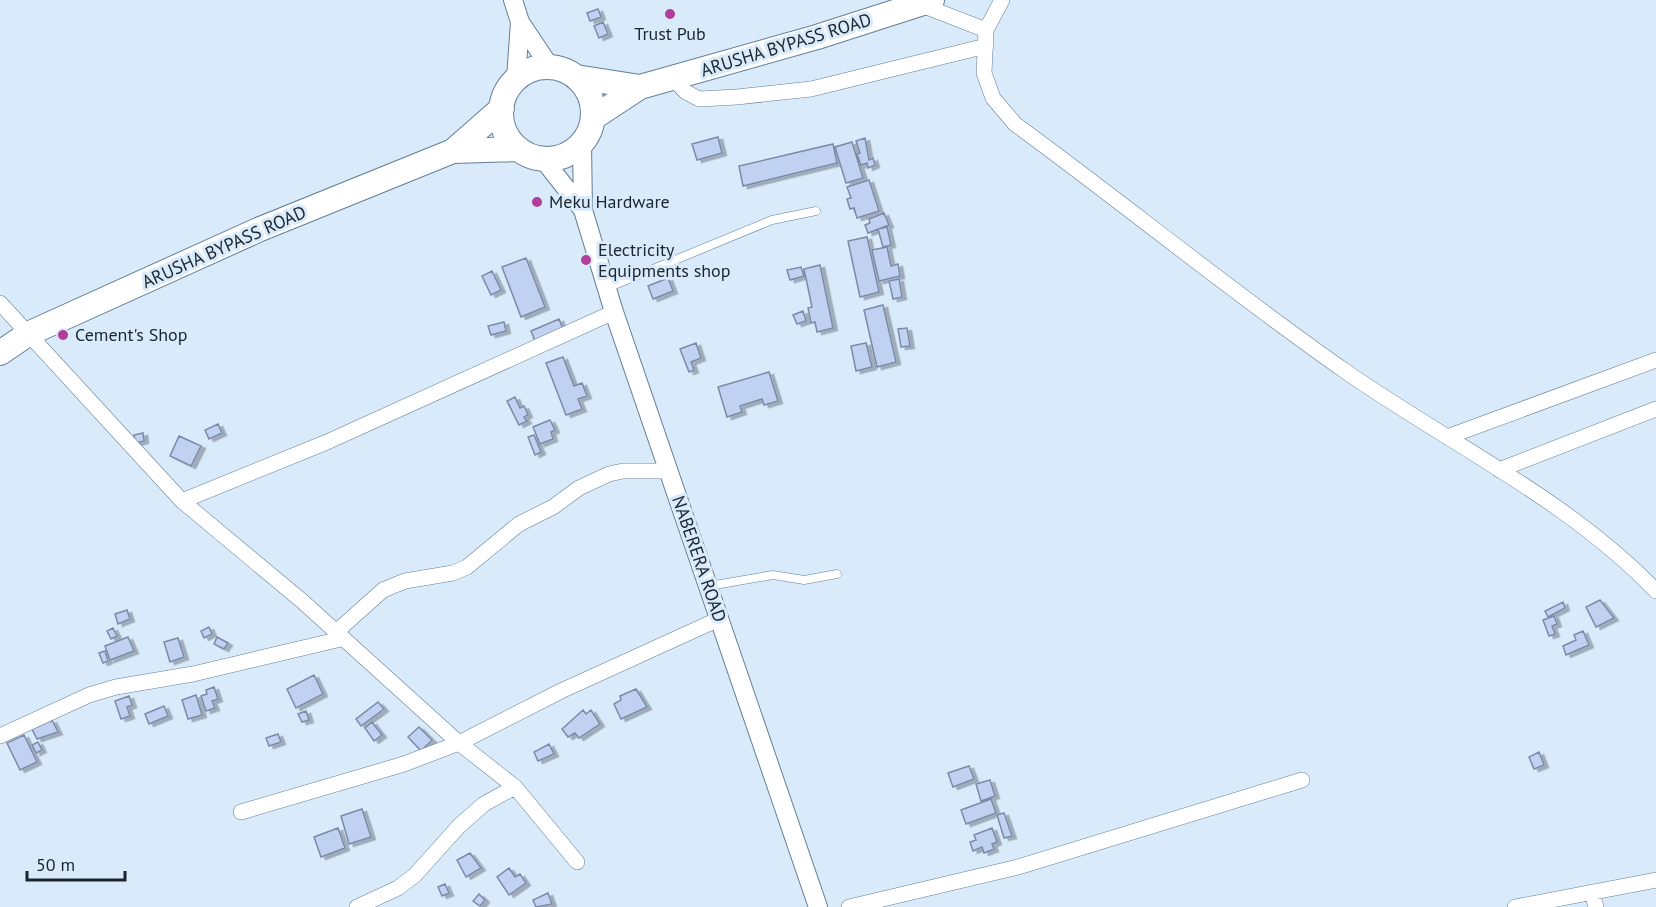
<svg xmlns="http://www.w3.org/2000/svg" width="1656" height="907" font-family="'PT Sans',sans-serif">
<defs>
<filter id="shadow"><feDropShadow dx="4.5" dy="2.5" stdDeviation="0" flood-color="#0004"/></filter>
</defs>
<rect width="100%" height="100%" fill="#d9ebfb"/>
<path fill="#c1d1f1" stroke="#7b8aa8" stroke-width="1.5" filter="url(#shadow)" d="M598,9L601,17L590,21L587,13Z
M603,22L608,34L599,38L594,26Z
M718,137L722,153L697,160L692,144Z
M865,138L869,160L873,158L875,165L868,168L867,163L861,165L857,154L860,153L856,141Z
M852,142L863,178L846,183L835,147Z
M833,144L837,163L743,186L739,166Z
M869,180L879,211L857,218L854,208L850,209L847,199L851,198L847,187Z
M884,213L889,225L868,233L865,225L870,223L869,219Z
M887,227L891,245L883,247L878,229Z
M867,237L879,292L860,297L848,241Z
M887,247L891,266L898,264L900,276L879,281L872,250Z
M526,258L545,307L521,317L502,267Z
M820,265L833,328L817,332L815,322L811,323L808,308L812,307L804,269Z
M801,267L804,276L790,280L787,270Z
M492,271L501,290L491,295L482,276Z
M668,278L673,291L653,299L648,286Z
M899,279L902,297L893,299L889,281Z
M883,305L896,362L877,367L864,310Z
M803,311L806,321L797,324L793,315Z
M559,319L563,329L535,341L531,331Z
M504,322L506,331L491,335L488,326Z
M907,328L910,346L901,347L898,329Z
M696,343L701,358L691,362L694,370L689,372L680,349Z
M866,343L872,367L856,371L851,346Z
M563,357L574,386L582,383L587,396L578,399L582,409L566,415L546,363Z
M769,372L778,401L764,405L762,399L740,406L742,412L727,417L718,387Z
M515,397L520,408L524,406L528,415L524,417L527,421L519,425L507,401Z
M550,420L555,430L551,432L553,439L540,444L533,427Z
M218,424L222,433L209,439L205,430Z
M143,433L144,441L135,443L134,435Z
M534,435L541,452L535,455L528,437Z
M179,436L201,446L191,466L170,456Z
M1600,600L1614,618L1596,627L1586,607Z
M1563,602L1565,608L1548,617L1545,611Z
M127,610L130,619L118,624L115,614Z
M1554,616L1557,624L1552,626L1555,634L1549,636L1543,620Z
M209,627L212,634L204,638L201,631Z
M113,628L117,636L111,639L107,631Z
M1583,631L1589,645L1566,655L1563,646L1576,640L1574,635Z
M128,637L134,651L110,660L105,646Z
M217,637L228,643L224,649L214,644Z
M178,638L184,657L170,662L164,642Z
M105,651L108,661L103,663L99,653Z
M314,675L323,694L296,708L287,689Z
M214,687L218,699L212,701L215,708L206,711L201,696L207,694L206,690Z
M636,689L647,707L621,719L614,704L621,700L620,696Z
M196,695L202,715L188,719L182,700Z
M129,696L132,705L127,707L130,716L121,719L115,701Z
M378,702L384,709L361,726L356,719Z
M164,706L168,716L149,724L145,714Z
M583,710L586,714L591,710L600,724L579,738L575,733L568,737L562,729Z
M306,711L309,720L302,722L298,714Z
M52,720L58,732L37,739L32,729Z
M372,722L382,735L374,741L365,728Z
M419,727L432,740L421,751L408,737Z
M278,734L281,742L269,746L266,738Z
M24,735L37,762L20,770L7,743Z
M38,742L42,750L36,753L32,745Z
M549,744L554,754L538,761L534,752Z
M1539,752L1544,765L1534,769L1529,757Z
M969,766L974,779L953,787L948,773Z
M990,780L995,796L981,801L976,784Z
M991,799L996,813L966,824L961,810Z
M362,809L371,837L349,844L341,816Z
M1004,813L1012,836L1004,838L997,815Z
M338,828L345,848L321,857L314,837Z
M992,828L997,842L992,844L994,849L984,853L982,847L973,851L970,842L976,840L974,835Z
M470,853L481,868L466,877L457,860Z
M509,868L515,877L520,874L526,883L509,895L497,877Z
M445,884L449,893L442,896L438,887Z
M548,893L552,904L536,907L533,900Z
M479,894L485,900L480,906L473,901Z"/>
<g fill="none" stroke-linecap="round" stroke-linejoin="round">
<defs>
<path id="service" d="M607,288L772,220L816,211
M709,586L773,575L804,580L837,574"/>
<path id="minor" d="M1002,0L986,30L984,73L993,98L1015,124C1126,205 1233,293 1345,371C1448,443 1569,500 1656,591
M919,4L986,30
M673,79L686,92L699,99L737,97L811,89L986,46
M0,303L182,501L302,601L459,743L515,787L577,862
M1447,437L1656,360
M1499,470L1656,409
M182,501L327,442L614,312
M335,633L383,590L405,581L453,573L467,567L519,524L553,507L579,488L609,474L623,471H669
M0,736L89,695L116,687L193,674L341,639
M241,812L404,764L459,743L561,691L719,619
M1592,892L1596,907
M357,907L398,888L415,875L459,826L484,804L515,787
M849,907L1018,867L1302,780
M1515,907L1656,880"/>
<path id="tertiary" d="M513,0L520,22L550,67
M516,79L520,22
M582,144L583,210L614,312L818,907
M543,159L583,210"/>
<path id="primary" d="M501 113a46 46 0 1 1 92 0a46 46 0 1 1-92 0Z
M576,77L640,87
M593,118L640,87L817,37L932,0
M453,151L518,149
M0,353L28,334L258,230L453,151L502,108"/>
</defs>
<use href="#service" stroke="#637e96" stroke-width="9"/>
<use href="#minor" stroke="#637e96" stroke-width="16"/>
<use href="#tertiary" stroke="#637e96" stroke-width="20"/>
<use href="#primary" stroke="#637e96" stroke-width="26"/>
<use href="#service" stroke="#fff" stroke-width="8"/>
<use href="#minor" stroke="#fff" stroke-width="15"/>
<use href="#tertiary" stroke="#fff" stroke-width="18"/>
<use href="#primary" stroke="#fff" stroke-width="24"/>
</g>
<g fill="#b13e98" stroke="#d9ebfb" stroke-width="2">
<circle cx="670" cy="14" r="6"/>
<circle cx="537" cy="202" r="6"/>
<circle cx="586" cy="260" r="6"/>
<circle cx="63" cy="335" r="6"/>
</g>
<g text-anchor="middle" stroke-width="6" stroke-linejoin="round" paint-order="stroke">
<g font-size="18" fill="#1a252e" stroke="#d9ebfb" text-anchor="start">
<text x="670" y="40" text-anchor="middle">Trust Pub</text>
<text x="549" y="208">Meku Hardware</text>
<text x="598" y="256">Electricity<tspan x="598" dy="21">Equipments shop</tspan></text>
<text x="75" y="341">Cement's Shop</text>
</g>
<g font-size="18" fill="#1a252e" stroke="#d9ebfb">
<text transform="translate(786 45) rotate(-17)" y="6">ARUSHA BYPASS ROAD</text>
<text transform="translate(224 247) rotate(-24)" y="6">ARUSHA BYPASS ROAD</text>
<text transform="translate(699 559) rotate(71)" y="6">NABERERA ROAD</text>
</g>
</g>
<path d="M27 871v9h98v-9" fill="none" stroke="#1a252e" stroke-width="3"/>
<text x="36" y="871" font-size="18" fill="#1a252e" stroke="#d9ebfb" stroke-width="4.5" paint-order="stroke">50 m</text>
</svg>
